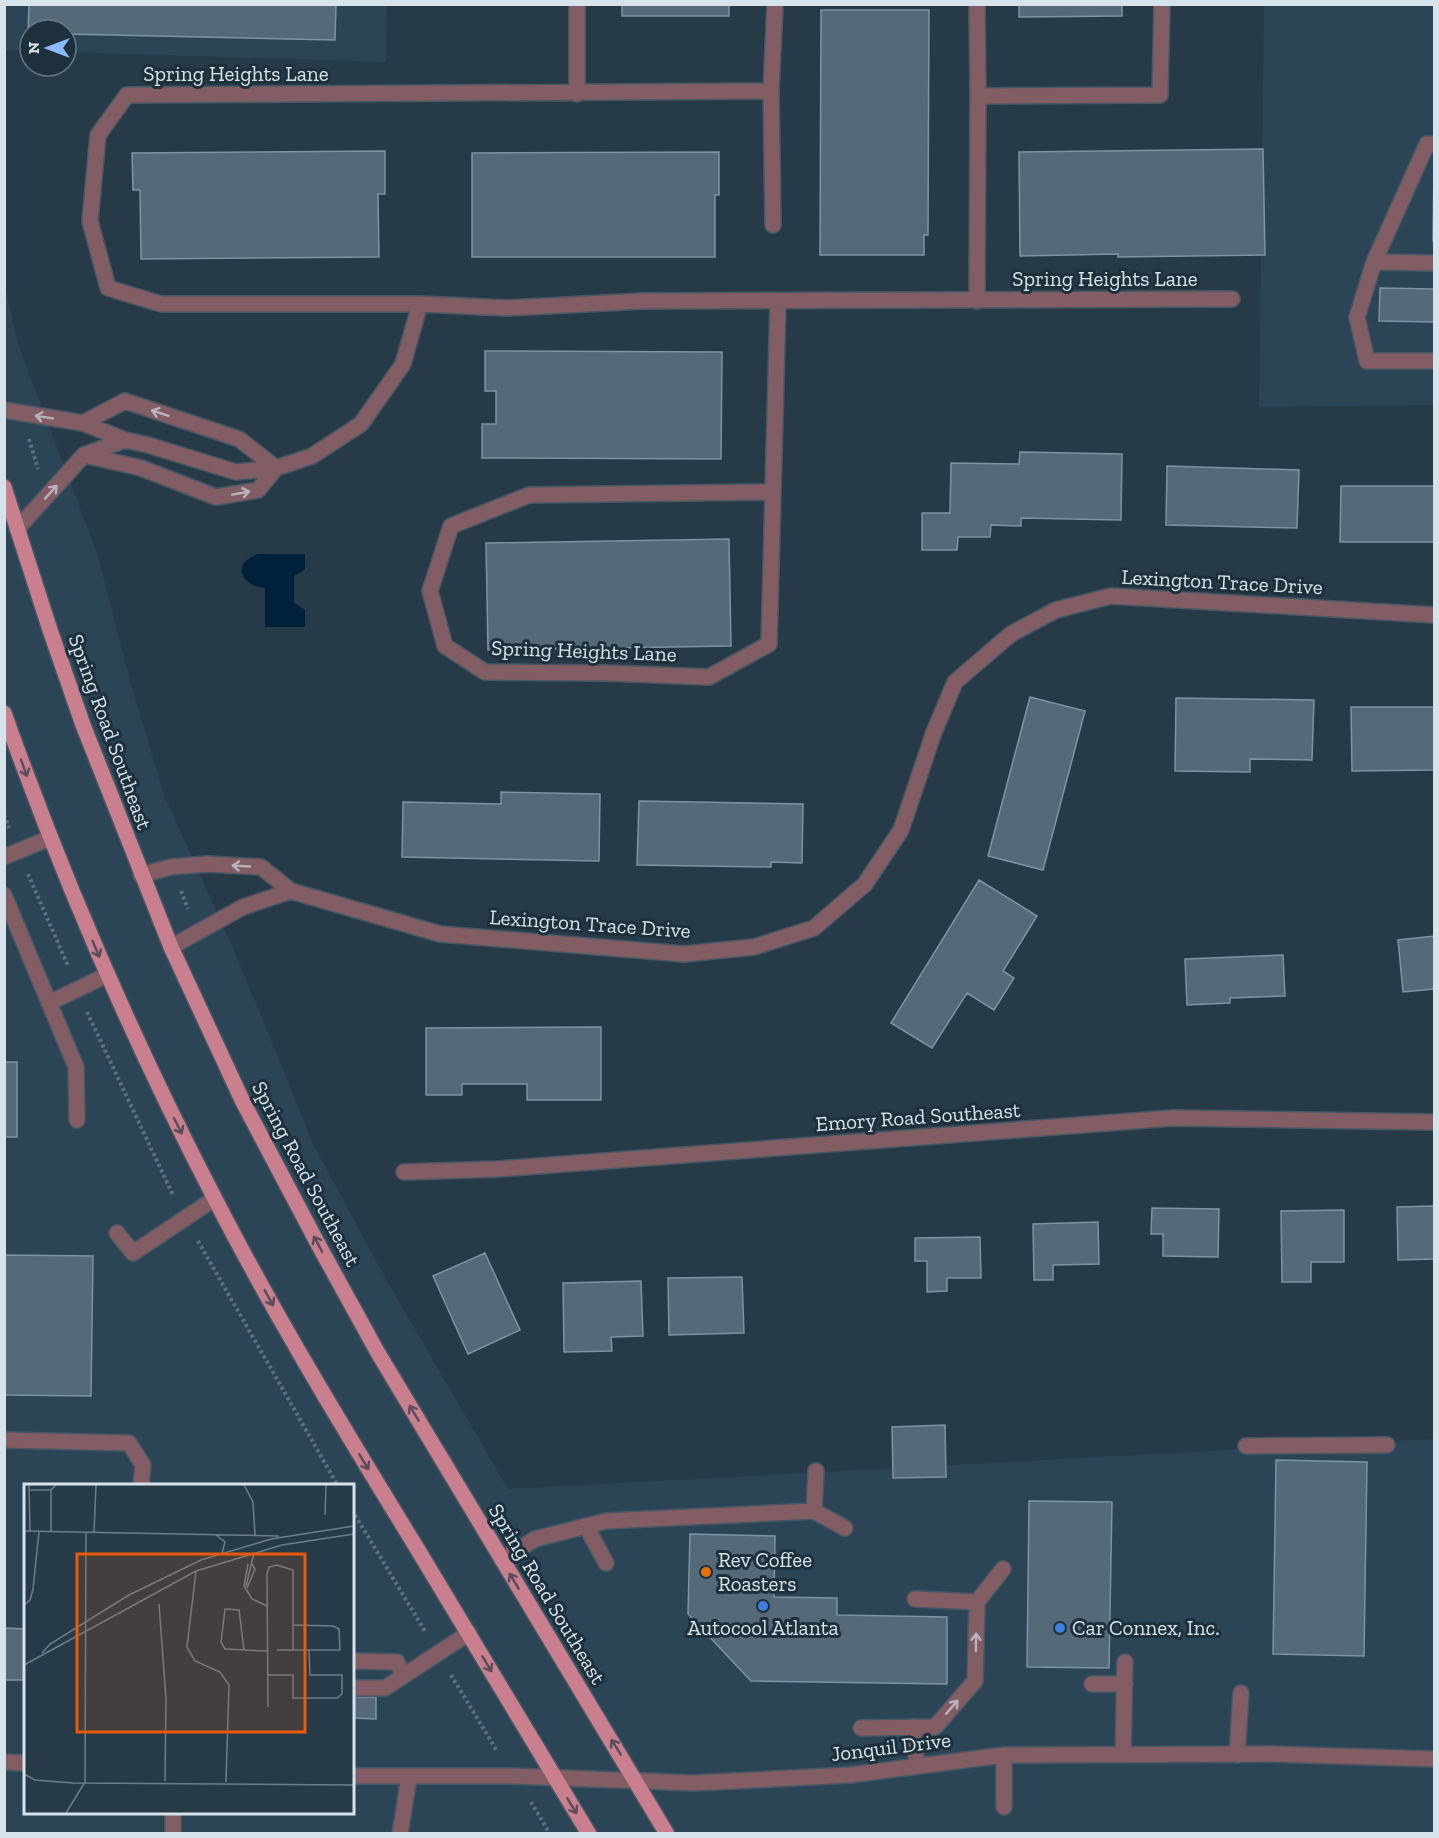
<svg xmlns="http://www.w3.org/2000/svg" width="1439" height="1838" font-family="'Zilla Slab',serif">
<rect width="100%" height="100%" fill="#273a47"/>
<path fill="#2b4456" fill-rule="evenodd" d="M5,5H387L386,62L66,52V30H30V51L5,50Z
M1264,5H1434V405L1259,407Z
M4,282L18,344L97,553L131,684L164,795L237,957L314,1146L387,1281L508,1489L1434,1439V1833H5ZM26,1486H352V1812H26Z"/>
<path fill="#00203c" d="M258,554H305V569L294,576V603L305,610V627H265V588C241,586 231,563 258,554Z"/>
<path fill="#556978" stroke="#7e93a3" stroke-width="1.5" d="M29,4H336L335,40L66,34V30H30V33H28Z
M622,4H729V16H622Z
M1019,4H1122V16L1019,17Z
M821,10H929L928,235H924V255H820Z
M1263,149L1265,255L1118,257V254L1020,256L1019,152Z
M385,151V194H378L379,257L141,259L140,190H133L132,153Z
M719,152V195H715V257H472V153Z
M1434,165V241H1433Z
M1380,288L1434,289V322L1379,321Z
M485,351L722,352L721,459L482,458V424H496V391H485Z
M1020,452L1122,454L1121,520L1021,518V526L991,525L990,537H958L957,550H922V513H950L951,463L1019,464Z
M1167,466L1299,470L1297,528L1166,525Z
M1341,486H1434V542H1340Z
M729,539L731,646L488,650L486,543Z
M1030,697L1085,711L1043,870L988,856Z
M1176,698L1314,700L1312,760L1250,759V772L1175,771Z
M1351,707H1434V770L1352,771Z
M501,792L600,794L599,861L402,857L403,802L501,804Z
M639,801L803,804L802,863L771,862V867L637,865Z
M979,880L1037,916L1003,971L1014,978L994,1010L967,993L932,1048L891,1023Z
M1434,936V989L1403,992L1398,940Z
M1283,955L1285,996L1230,998V1003L1187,1005L1185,959Z
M601,1027V1100H527V1084H462V1095H426V1028Z
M4,1062H17V1137H4Z
M1434,1206V1259L1398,1260L1397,1207Z
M1152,1208L1219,1209L1218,1257L1163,1256V1234H1151Z
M1344,1210V1262H1311V1282H1282L1281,1211Z
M1098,1222L1099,1264L1053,1265V1280H1034L1033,1224Z
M980,1237L981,1278H947V1291L927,1292V1261H915V1238Z
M485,1253L520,1330L468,1354L433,1276Z
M4,1255L93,1256L91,1396L4,1395Z
M742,1277L744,1333L669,1335L668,1278Z
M641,1281L643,1336L611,1337L612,1351L564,1352L563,1283Z
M945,1425L946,1477L893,1478L892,1427Z
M1276,1460L1367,1462L1364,1656L1273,1654Z
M1029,1501L1112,1502L1109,1668L1027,1667Z
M690,1534L775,1536L774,1597L837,1598V1615L947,1617V1684L751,1681L688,1614Z
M4,1628L26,1629V1680H4Z
M352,1697H376V1719L352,1718Z"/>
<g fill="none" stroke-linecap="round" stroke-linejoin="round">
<defs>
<path id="minor" d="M977,4L978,96
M771,91L775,4
M577,94V4
M773,225L771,91L127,95L98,135L90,221L108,288L161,304H420L507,308L643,301L1232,299
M1374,262L1427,144H1434
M1434,263L1374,262L1357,317L1367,361H1434
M977,301L978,96L1160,95L1162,4
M4,410L83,423L125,440L148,445L236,472L276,468L312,456L361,424L403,364L420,304
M83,423L125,401L239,439L276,468
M84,455L141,468L216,497L258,490L276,468
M773,492L529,495L451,526L430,591L445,646L485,672L606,673L709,677L769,644L778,301
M17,529L84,455L125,440
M4,857L50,838
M141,875L171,867L207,864L261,867L291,891L440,934L684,954L754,947L814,928L865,884L901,830L934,732L955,682L1011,634L1056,610L1111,596L1434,615
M4,895L76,1067L77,1120
M171,947L243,907L291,891
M49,1003L107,975
M404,1172L498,1169L1173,1118L1434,1122
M117,1233L133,1253L214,1199
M4,1440L129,1443L143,1465L141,1486
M1246,1446L1387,1445
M814,1511L816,1471
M586,1526L606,1563
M502,1560L535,1539L606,1521L814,1511L845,1528
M915,1599L977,1602
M352,1661L397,1662L403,1676
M1092,1684H1125
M352,1688H385L469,1633
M913,1727L917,1766
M861,1728L935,1727L975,1681L977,1602L1003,1569
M1004,1755V1807
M1123,1755L1125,1662
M1237,1755L1241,1693
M4,1762L26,1763
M352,1776H512L694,1783L850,1775L1004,1755L1272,1754L1434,1759
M173,1812V1834
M400,1834L409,1777"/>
<path id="major" d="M4,487L50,630L83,725L171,947L243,1102L318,1244L378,1353L667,1834
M4,713C63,879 133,1041 214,1197C276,1318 347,1434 418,1550C475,1644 532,1739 589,1834"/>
</defs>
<use href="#minor" stroke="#475865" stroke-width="18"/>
<use href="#major" stroke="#475865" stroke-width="18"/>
<path stroke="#5f707c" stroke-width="4" stroke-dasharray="3 3" stroke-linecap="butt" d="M29,439L38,469
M4,815L9,828
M28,874L68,966
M181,891L188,909
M87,1012L173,1195
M198,1241L338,1486
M352,1510L426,1633
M451,1675L497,1751
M531,1802L550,1834"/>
<use href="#minor" stroke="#825d64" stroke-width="15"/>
<use href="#major" stroke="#ca7f8f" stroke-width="15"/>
</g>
<defs><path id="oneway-shaft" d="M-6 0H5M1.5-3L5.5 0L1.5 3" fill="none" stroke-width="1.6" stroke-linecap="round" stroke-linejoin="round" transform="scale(1.5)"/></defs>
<g stroke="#b9b4bc">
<use href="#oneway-shaft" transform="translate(160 413) rotate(-162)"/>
<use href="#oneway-shaft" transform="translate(44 417) rotate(-171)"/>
<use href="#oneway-shaft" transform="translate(51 492) rotate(-48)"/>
<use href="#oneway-shaft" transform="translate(241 493) rotate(-10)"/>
<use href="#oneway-shaft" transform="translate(241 866) rotate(-177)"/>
<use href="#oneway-shaft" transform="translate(976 1642) rotate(-89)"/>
<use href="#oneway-shaft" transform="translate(952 1707) rotate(-49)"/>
</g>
<g stroke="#5a4c59">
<use href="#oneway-shaft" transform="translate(24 768) rotate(70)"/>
<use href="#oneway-shaft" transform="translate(96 949) rotate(67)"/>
<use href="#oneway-shaft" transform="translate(178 1126) rotate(63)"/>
<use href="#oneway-shaft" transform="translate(318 1244) rotate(-118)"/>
<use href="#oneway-shaft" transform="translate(269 1298) rotate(61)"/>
<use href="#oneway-shaft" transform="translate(414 1413) rotate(-121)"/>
<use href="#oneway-shaft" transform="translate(364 1462) rotate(59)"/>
<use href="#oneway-shaft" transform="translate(514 1581) rotate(-121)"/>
<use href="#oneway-shaft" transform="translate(487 1664) rotate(59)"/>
<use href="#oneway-shaft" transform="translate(616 1747) rotate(-122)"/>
<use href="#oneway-shaft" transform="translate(572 1806) rotate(59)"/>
</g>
<circle fill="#e8710a" stroke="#1d303c" stroke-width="2" cx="706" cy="1572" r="6"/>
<g fill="#3f7fe0" stroke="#1d303c" stroke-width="2">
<circle cx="763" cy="1606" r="6"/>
<circle cx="1060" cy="1628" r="6"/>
</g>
<g text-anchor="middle" stroke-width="6" stroke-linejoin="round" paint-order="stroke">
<g font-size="21" fill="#d7e3eb" stroke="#1d303c">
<text x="236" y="81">Spring Heights Lane</text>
<text x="1105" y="286">Spring Heights Lane</text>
<text transform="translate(1222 582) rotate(3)" y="7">Lexington Trace Drive</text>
<text transform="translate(584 651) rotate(2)" y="7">Spring Heights Lane</text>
<text transform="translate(110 732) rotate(70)" y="7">Spring Road Southeast</text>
<text transform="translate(590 924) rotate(4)" y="7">Lexington Trace Drive</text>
<text transform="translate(918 1117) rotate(-4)" y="7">Emory Road Southeast</text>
<text transform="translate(306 1174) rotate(62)" y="7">Spring Road Southeast</text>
<text transform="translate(547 1594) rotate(59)" y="7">Spring Road Southeast</text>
<text transform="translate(891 1747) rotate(-7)" y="7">Jonquil Drive</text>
</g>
<g font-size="21" fill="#d7e3eb" stroke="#1d303c" text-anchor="start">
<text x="718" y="1567">Rev Coffee<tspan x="718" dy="24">Roasters</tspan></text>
<text x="763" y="1635" text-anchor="middle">Autocool Atlanta</text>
<text x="1072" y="1635">Car Connex, Inc.</text>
</g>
</g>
<g transform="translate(24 1484)">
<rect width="330" height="330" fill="#273a47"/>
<path fill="none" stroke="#6d7e89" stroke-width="1.5" d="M5,1L6,47M220,1L229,18L231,51M5,6H27L32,1M27,6V48M301,31L302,1M0,47L255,52M70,48L72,1M192,51L201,58L198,69M224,80L220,102L228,115L243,122M172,87L163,163L171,177L196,188L205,201L202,298M222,102L230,69M223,104L231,85L228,80M135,120L142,215L141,297M0,121L6,116L9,105L15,48M269,141L309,142L315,145L316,166H285M220,166L215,126L201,125L197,158L201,165L243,167M18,169L26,160L105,111L177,76L247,55L330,42M0,181L172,87L258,61L330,50M243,191H269V214H313L318,210V191H286L285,166H269M244,223L243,90L245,83L253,81L269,86V166H253M0,290L11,296L49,299L330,301M42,329L61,298L62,48"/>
<path fill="#e8590c" fill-opacity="0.15" stroke="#e8590c" stroke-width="3" d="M53,70H281V248H53Z"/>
<rect width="330" height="330" fill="none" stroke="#d7e3eb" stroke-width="3"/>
</g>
<rect width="1439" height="1838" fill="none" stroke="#d7e3eb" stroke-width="12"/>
<g transform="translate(48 48) rotate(270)"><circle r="28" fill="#1d303c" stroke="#677882" stroke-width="1.5"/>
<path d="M0-4.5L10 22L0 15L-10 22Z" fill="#8eb9fc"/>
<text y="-9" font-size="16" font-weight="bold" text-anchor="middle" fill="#d7e3eb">N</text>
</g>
</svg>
